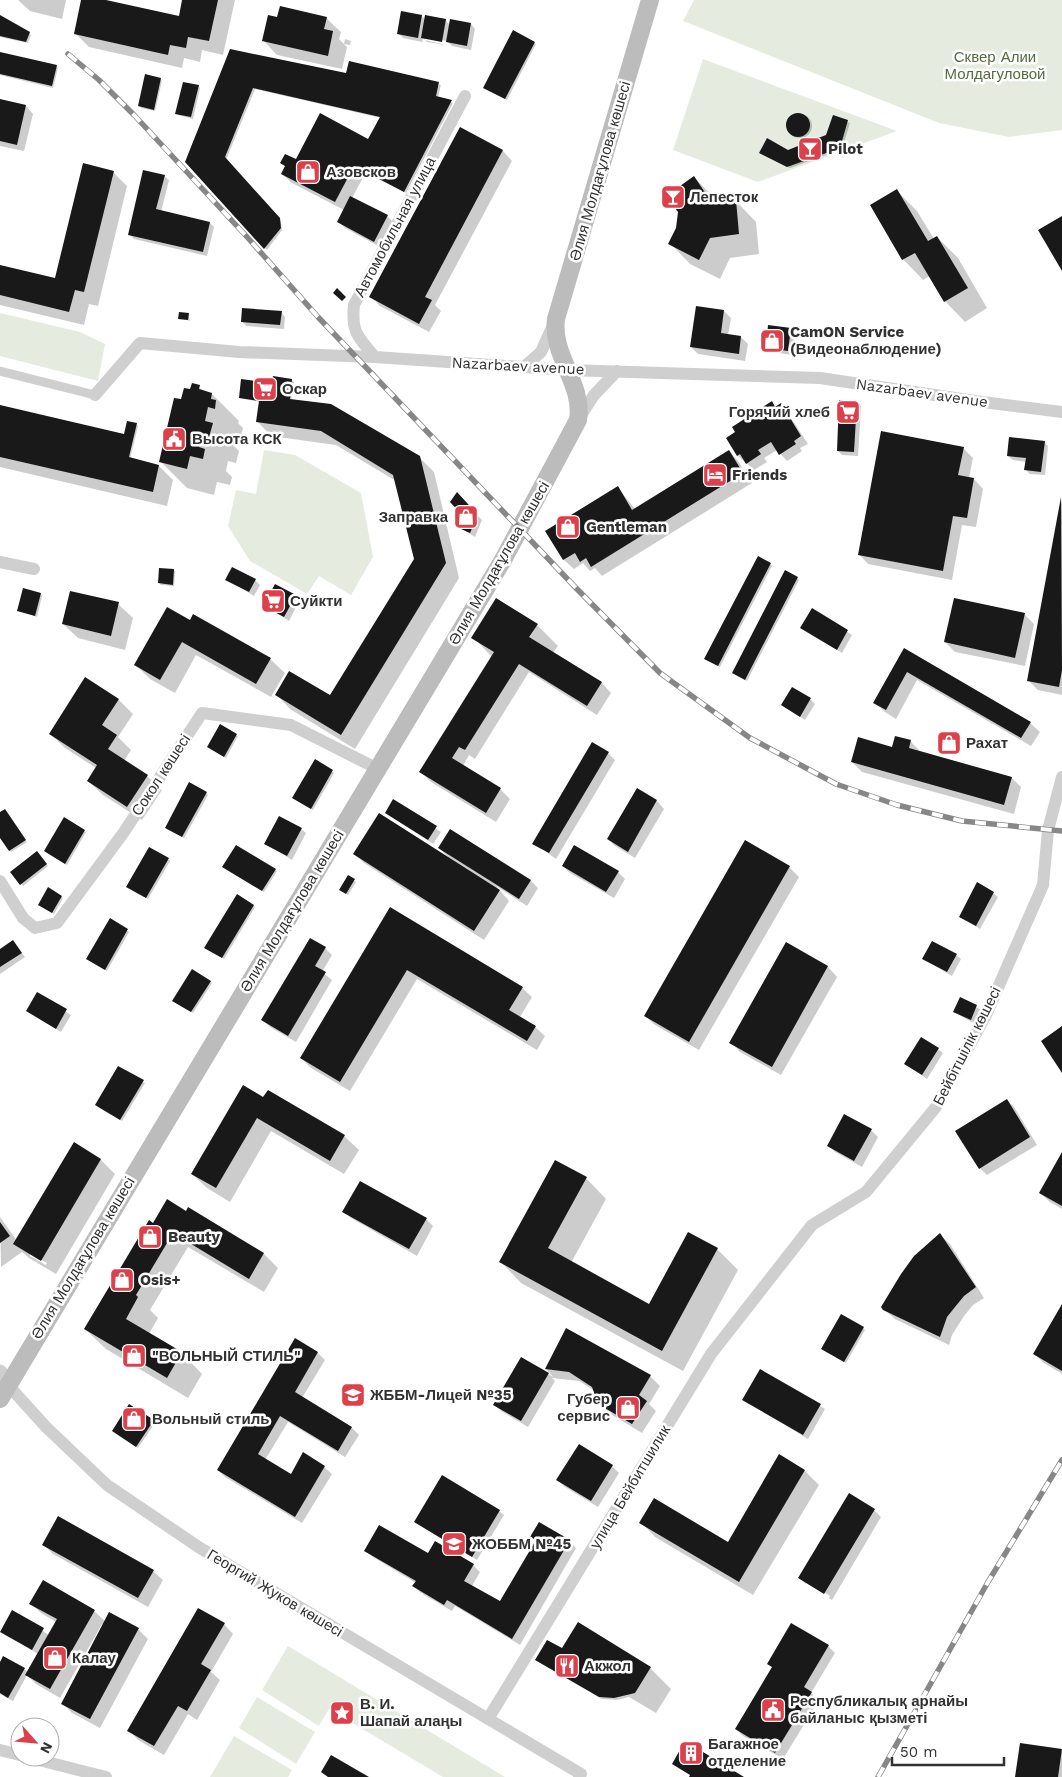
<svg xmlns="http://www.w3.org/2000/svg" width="1062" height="1777" font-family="'Work Sans',sans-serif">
<rect width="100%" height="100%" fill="#fff"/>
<path fill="#e5ebdf" d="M694,0H1062V130L1009,137L939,123L683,21Z
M703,59L897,131L758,182L673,150Z
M0,313L80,332L105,344L98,381L0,356Z
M264,450L295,455L361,493L373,557L351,595L319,576L307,594L250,561L228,526L236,490L256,494Z
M288,1646L505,1777H443L329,1709L319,1726L262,1690Z
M257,1697L315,1732L296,1764L239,1728Z
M234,1736L292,1770L288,1777H210Z"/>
<path fill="#0003" fill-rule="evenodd" d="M18,0H66L62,19L30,11Z
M83,0H100L180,18L184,0H235L223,55L202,50L200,62L184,58L182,68L89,47L75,33Z
M0,16L29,33L31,35L28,43L0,37Z
M422,16L425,20H445L450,25L471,24L475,29L471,50L452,46L447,41L425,37V40L446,45L427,42L423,38L422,42L403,38L398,33Z
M278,18H326L341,32L339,39L344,44L345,39L351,41L350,45L344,44L347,47L342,69L277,55L263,40Z
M534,43L536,44L507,100L487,89Z
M231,51L347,75L441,85L438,97L453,103L406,193L366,172L352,198L387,216L394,223L382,248L345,228L338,221L344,210L292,183L282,174L286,167L281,163L296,161L368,140L381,118L255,89L226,160L281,222L282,230L267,250L187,161Z
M0,54L56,66L58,68L53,88L0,75Z
M160,79L162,81L155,111L141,108L139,106Z
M198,86L200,88L193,119L178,115L177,113Z
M0,101L26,106L33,114L24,151L0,146Z
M788 126a12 12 0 1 1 24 0a12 12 0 1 1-24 0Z
M833,117L850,123L842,149L790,168L762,154L788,151L827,136Z
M460,128L503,151L512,161L435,305L441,311L429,332L380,306L371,297Z
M113,172L127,186L98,306L89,304L84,325L0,305V266L56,280Z
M164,176L169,180L161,212L210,223L214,227L207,256L134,239L130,235Z
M694,177L717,201H736L756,222L759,254L730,258L720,279L690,264L670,243L677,228Z
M896,190L917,211L934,239L937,237L958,258L987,308L965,322L945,301L930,276L923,280L903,259Z
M724,311L731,318L728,335L741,337L748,344L745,361L698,354L691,347Z
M281,312L285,317L284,329L246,326L242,321Z
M188,314L190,321L179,318Z
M790,329L794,333L792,355L772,352L767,348Z
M292,380L294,382L291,400L419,457L434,472L459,578L355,749L290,709L276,694L331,697L415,559L396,481L336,445L271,436L257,421L260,402L240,398L273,384Z
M193,385L212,394L239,421L238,423L243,428L241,435L235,433L232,444L239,451L236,463L228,461L226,471L232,477L230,485L217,482L214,495L187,488L160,461L182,401L191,391Z
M771,402L777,408L780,405L787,412L808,444L800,448L802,451L787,461L777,450L764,458L767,462L754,470L738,456L728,439Z
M856,402L861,406L858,456L842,455L838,451Z
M0,407L125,436L136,424L138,426L130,459L159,466L173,480L167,506L0,467Z
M1044,442L1048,446L1045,475L1030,474L1025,469L1026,462L1013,460L1008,456Z
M963,448L973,458L969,478L974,479L983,489L976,527L962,525L952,580L868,564L859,554Z
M729,451L738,461L752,483L602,576L595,568L590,571L583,563L574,569L564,560L547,532L618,488L635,509Z
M457,494L482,520L475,537L462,529L467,518Z
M1062,499V695L1038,690L1028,680Z
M770,564L772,566L720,667L708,660Z
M174,570L175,572L174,586L161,585L159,583Z
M797,578L799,580L747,681L735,674Z
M227,579L255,580L260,585L254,596Z
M41,594L42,596L37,617L19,610Z
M295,596L299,601L289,621L265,605Z
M118,604L133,618L125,650L78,638L63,624Z
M812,610L852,635L842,653L802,628Z
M1024,614L1034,624L1025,666L955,652L945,642Z
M190,622L270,659L285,673L271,697L196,655L175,693L150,679L136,665Z
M537,625L558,646L553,653L602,683L611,693L597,715L529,672L475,759L469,755L463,766L500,789L510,799L496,822L431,782L421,772L492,657L473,637Z
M905,650L1030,723L1040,732L1031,746L917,680L896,719L885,712L875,702Z
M810,699L815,704L805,720L782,705Z
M119,700L133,714L118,737L131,750L124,761L147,776L162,790L142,820L103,795L88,781L96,768L65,748L51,734Z
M236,735L238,736L226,758L209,747Z
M911,742L920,751L1012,778L1021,787L1014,814L862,772L852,762Z
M608,753L615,760L556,859L534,843Z
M315,761L334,773L313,810L296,800Z
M637,790L657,801L664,809L635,858L615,846L608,839Z
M206,793L208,795L184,838L168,829Z
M394,801L441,832L433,844L386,813Z
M7,812L27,842L11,852L0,836V813Z
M301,829L306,833L292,860L266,844Z
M84,831L86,832L67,865L47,853Z
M450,831L531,881L538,888L527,906L496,886L509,901L484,940L364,863L355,854L449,858L439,848Z
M745,842L789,867L799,877L699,1050L655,1025L645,1016Z
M39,854L48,866L23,886L12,872Z
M168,859L170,861L148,899L130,889Z
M563,866L618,872L625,879L614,898L570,873Z
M226,869L275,870L277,871L264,892Z
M349,877L356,882L348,895L343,891Z
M993,893L998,897L980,929L960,917Z
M61,897L63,898L54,914L41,906Z
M253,906L255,907L224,959L207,949Z
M390,909L522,988L532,997L520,1017L535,1027L545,1036L537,1050L417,979L350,1091L311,1068L301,1058Z
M110,920L129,932L107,971L90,961Z
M13,942L25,957L0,974V950Z
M787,944L828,967L837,977L781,1075L740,1052L731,1042Z
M325,948L332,955L322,972L332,980L296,1042L270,1027L263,1020Z
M956,955L961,959L952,976L924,959Z
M210,982L212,983L193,1013L176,1003Z
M38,994L71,1015L61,1032L28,1011Z
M960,998L981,1010L975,1024L954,1012Z
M938,1049L943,1053L927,1079L906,1064Z
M143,1082L145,1083L122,1121L98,1107Z
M264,1099L344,1136L359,1150L344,1174L271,1131L230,1202L207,1188L192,1174Z
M1007,1100L1014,1107L1037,1145L987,1175L980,1168Z
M871,1130L878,1137L862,1167L835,1152L828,1145Z
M74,1144L101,1160L115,1174L56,1274L29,1258L22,1252L1,1267L0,1217L17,1241ZM30,1253L47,1263L46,1265L30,1256Z
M1062,1154V1209L1050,1202L1040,1193Z
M586,1178L606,1199L571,1263L650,1305L717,1249L738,1270L683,1371L521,1283L501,1262Z
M189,1209L264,1254L278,1268L264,1292L188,1247L150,1310L158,1318L149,1334L182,1353L202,1374L188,1398L106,1349L85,1329L154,1225L187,1212Z
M344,1211L426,1219L433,1226L417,1256L351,1218Z
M940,1235L950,1244L984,1298L973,1305L964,1316L952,1335L949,1345L895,1319L884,1309Z
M1062,1306V1374L1044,1363L1034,1354Z
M863,1328L865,1330L846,1363L822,1349Z
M296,1340L318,1353L325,1360L302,1398L352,1428L359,1435L345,1457L288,1422L265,1460L291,1476L324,1467L332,1474L302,1523L225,1477L218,1470Z
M522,1358L553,1377L546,1369L650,1376L660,1386L649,1404L656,1411L642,1433L609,1413L599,1403L595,1391L579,1381L552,1378L555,1381L528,1427L501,1411L494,1404Z
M761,1371L825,1409L808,1439L744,1400Z
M153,1421L155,1423L138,1448L113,1431Z
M780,1456L805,1471L819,1485L753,1595L655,1537L641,1522L728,1544Z
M612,1466L619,1473L598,1507L565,1487L558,1480Z
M874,1510L881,1517L832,1600L806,1584L829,1598L830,1596L806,1581V1584L800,1578Z
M499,1511L504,1515L477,1560L416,1522Z
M532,1536L569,1541L576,1548L520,1645L455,1606L452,1611L421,1593L414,1586L416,1583L373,1557L365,1550L428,1555L473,1565L480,1572L472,1586L500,1603L536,1541Z
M43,1544L153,1571L163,1580L148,1607L53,1554Z
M31,1604L94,1611L106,1622L138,1629L148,1639L100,1728L72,1713L62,1703L104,1625L102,1624L60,1698L36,1684L27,1675L13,1701L0,1694V1665L24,1669L28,1672L38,1654L1,1631L12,1611L49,1635L56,1622L41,1613Z
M224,1624L233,1634L211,1672L220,1680L197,1720L188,1714L164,1755L138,1740L129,1730Z
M828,1646L835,1653L811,1693L819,1700L783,1759L743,1736L736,1729L773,1668L768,1664Z
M567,1654L650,1668L671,1689L656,1713L629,1697L617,1700L602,1699L539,1662Z
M1062,1750V1777H1017Z"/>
<path fill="#191919" d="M81,0H106L179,16L182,0H218L209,41L188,37L186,48L170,45L168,55L74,34Z
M280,6L327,17L324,29L333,31L328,56L262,41L268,15L277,17Z
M401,11L422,15L418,38L397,34Z
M0,15L30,32L26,42L0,36Z
M425,15L446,19L442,42L421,38Z
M450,19L471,23L467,46L446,42Z
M513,30L535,42L505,99L483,88Z
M230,49L346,73L349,61L439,82L436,96L452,100L404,192L354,166L335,202L281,174L285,166L280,163L285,154L296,159L320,113L368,139L380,117L253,88L225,157L280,218L281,228L264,249L185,162Z
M0,52L57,65L52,86L0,74Z
M145,74L161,78L154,110L138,106Z
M183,82L199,85L191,117L175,114Z
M0,99L26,105L17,145L0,141Z
M786 125a12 12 0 1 1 24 0a12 12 0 1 1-24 0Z
M833,115L848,120L840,148L787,167L759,153L767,138L788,150L826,135Z
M460,127L503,150L425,297L432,300L419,324L369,297Z
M83,163L114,171L84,292L75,290L69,312L0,295V265L55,278Z
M143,170L165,175L156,209L210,222L203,252L128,235Z
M694,176L704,191L718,201L736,200L739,234L710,238L699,260L668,244L676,228L678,212L666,196Z
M897,189L928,241L937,236L968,288L944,302L915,253L902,260L870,205Z
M350,196L388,215L374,242L337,222Z
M1062,216V271L1038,230Z
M337,288L346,297L342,301L333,293Z
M696,306L724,310L721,333L741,336L739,354L690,347Z
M242,308L282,311L280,325L241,322Z
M179,312L189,313L188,320L178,319Z
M768,325L791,328L788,351L766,348Z
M273,376L292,379L290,399L331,404L420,456L446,563L341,735L275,695L289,671L330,695L414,559L393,475L321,431L256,422L259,401L239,398L241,379L272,383Z
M192,383L200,385L199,389L212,393L211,399L216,400L215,409L208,407L205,421L213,423L209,437L202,435L199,447L205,449L203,459L190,456L187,469L159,462L174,398L181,399L184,388L190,389Z
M839,400L857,401L854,452L837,451Z
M772,401L775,407L781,403L801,436L794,441L796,444L779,455L771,442L758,450L761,454L746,464L740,454L737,456L726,438L735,432L732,427Z
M0,405L124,434L127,421L137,423L129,457L159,465L153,492L0,457Z
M881,431L964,447L958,475L974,478L967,518L953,516L943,571L858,555Z
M1009,437L1045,441L1041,472L1024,470L1026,458L1007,456Z
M729,450L743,473L591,567L586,558L580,562L575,553L563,560L545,531L618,486L632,510Z
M457,492L478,515L470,533L461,529L465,518L450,502Z
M1061,497L1062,670L1059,687L1027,681Z
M758,556L771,563L718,666L704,659Z
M232,567L256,579L249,592L225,580Z
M159,568L174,569L173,585L158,583Z
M785,570L798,577L745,680L732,673Z
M275,584L296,595L284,617L263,606Z
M23,588L41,593L35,616L17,611Z
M70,591L119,602L111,636L62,624Z
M496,598L538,624L529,637L602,682L587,706L519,664L465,750L459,747L452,758L501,788L486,813L419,772L494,652L471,638Z
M954,598L1025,613L1015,658L944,642Z
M167,607L190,620L193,614L271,658L256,684L182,642L160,680L134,665Z
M812,608L848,630L837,650L800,628Z
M904,648L1031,722L1021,738L907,672L886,710L873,703Z
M85,677L119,699L102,725L117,735L108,749L148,775L127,807L87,781L97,765L49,734Z
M792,687L811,698L800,717L781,705Z
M220,724L237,734L224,757L207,747Z
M895,736L911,740L909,748L1012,777L1004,805L851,762L858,737L892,747Z
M592,742L609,752L549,853L532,844Z
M315,759L333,770L311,809L292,798Z
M189,782L207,792L182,837L165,828Z
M637,788L657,800L628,852L607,839Z
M393,799L437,826L428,840L385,813Z
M5,809L26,840L9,851L0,838V812Z
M379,813L500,890L474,931L353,854Z
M279,816L302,828L287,856L264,844Z
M64,817L85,830L65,864L44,851Z
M450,829L531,880L519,899L438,848Z
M745,840L790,866L689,1042L644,1016Z
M236,845L276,869L262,891L222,867Z
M574,845L619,871L606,892L562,866Z
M149,847L169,858L146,898L126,887Z
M37,851L47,864L20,885L10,872Z
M348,875L355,879L346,894L339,890Z
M977,882L994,892L976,926L959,917Z
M48,887L62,896L52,913L38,905Z
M237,894L254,905L222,958L204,948Z
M390,907L523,987L509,1010L536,1026L527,1041L407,970L340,1082L300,1058Z
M110,918L128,929L105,970L86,959Z
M310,938L326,947L315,966L326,972L288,1036L261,1020Z
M13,940L22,953L0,967V949Z
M932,941L957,954L947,972L922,959Z
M786,942L828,966L772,1067L729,1043Z
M192,969L211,981L191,1012L172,1001Z
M37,992L67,1009L56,1029L26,1011Z
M960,997L977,1005L971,1020L953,1012Z
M1062,1026V1073L1041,1041Z
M921,1037L939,1048L922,1075L904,1064Z
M118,1066L144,1080L120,1120L95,1105Z
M243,1085L263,1097L268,1090L345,1135L330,1161L257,1118L216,1188L191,1174Z
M1007,1099L1030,1137L979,1169L955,1131Z
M844,1114L872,1129L854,1161L827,1146Z
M74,1142L101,1159L41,1261L13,1244Z
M1062,1152V1206L1039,1193Z
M555,1160L587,1177L548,1248L649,1304L688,1232L718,1248L662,1351L499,1262Z
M360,1181L427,1218L409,1249L342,1212Z
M167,1199L186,1211L188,1207L264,1253L249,1279L173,1233L136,1295L138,1297L126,1319L182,1352L167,1378L84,1329L149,1220L153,1223Z
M0,1222L10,1236L0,1243Z
M940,1233L976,1287L964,1296L955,1307L947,1317L940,1337L883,1310L881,1307L901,1274L914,1256Z
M1062,1304V1371L1033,1354Z
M841,1314L864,1327L844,1362L821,1349Z
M566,1328L651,1375L639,1395L647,1401L632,1424L598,1404L592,1387L569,1372L545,1369Z
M295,1338L318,1352L295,1392L352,1427L338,1451L280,1416L258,1454L291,1474L303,1452L325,1466L295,1517L217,1470Z
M521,1357L549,1373L521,1421L493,1405Z
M760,1369L821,1404L803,1435L742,1400Z
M129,1404L154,1420L136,1447L112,1431Z
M579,1444L613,1465L591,1501L556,1480Z
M779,1454L805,1470L739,1582L639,1523L654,1498L728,1542Z
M442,1475L500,1510L472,1557L414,1522Z
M849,1493L875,1509L824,1594L798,1578Z
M58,1516L154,1570L138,1598L42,1545Z
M539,1522L570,1540L512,1639L447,1600L444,1605L412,1586L416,1581L364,1551L379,1525L428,1553L435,1541L474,1564L464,1581L500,1601L536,1540L530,1537Z
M43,1580L95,1610L50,1689L25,1675L57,1619L29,1604Z
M198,1608L225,1623L201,1664L211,1670L187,1711L178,1706L154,1746L127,1731Z
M12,1610L44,1628L32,1650L0,1632Z
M109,1612L139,1628L90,1719L61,1704Z
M578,1622L651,1667L635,1693L614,1698L599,1697L535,1660L547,1640L562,1648Z
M791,1623L829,1645L804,1687L812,1692L775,1753L735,1729L772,1667L767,1664Z
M3,1656L25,1668L8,1698L0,1693V1662Z
M685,1741L744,1777H689L690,1775L672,1764Z
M1020,1743L1062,1749L1058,1777H1015Z
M331,1755L369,1777H328L321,1772Z"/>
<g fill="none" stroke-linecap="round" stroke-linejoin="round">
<path stroke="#cfcfcf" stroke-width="9" d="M0,371L95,395"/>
<path stroke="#cfcfcf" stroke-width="12" d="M375,357C358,338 351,331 354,305L465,96
M524,367L541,352L554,323
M95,395L140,343L239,352L375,357L567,370L820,378L975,401L1062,412
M578,420L594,395L617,371
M0,562L34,569
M0,881L23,918L35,928L57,923L124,832L202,713L291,725L378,769
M8,1385L46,1427L107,1485L200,1548L581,1774L579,1777
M488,1719L711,1354L812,1225L866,1192L936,1107L986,1015L1043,885L1048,830L1062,777
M0,1750L20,1755
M27,1757L106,1777"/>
<path stroke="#cfcfcf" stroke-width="15" d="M0,1372L8,1385"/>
<path stroke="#bcbcbc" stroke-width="18" d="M0,1399L503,560L578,420C584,384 551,356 556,319L650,0"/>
<defs>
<path id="rail" d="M68,54L99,80L135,116L248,238L318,317L576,588L660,673L750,738L836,784L897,805L962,821L1062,831
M878,1777L988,1582L1062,1460"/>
</defs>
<use href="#rail" stroke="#878787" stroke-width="5.5"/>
<use href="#rail" stroke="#fff" stroke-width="4" stroke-dasharray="11" stroke-linecap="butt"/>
</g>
<defs>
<symbol id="bar-square" viewBox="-11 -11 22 22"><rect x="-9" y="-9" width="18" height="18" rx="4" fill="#dc414b" stroke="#fff"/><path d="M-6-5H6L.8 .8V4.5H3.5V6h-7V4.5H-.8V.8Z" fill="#fff"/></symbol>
<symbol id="shop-square" viewBox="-11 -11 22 22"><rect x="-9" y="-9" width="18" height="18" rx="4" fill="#dc414b" stroke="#fff"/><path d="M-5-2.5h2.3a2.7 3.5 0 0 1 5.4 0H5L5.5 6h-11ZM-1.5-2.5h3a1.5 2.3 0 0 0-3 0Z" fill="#fff"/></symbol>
<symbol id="supermarket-square" viewBox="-11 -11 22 22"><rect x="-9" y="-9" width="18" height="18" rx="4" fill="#dc414b" stroke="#fff"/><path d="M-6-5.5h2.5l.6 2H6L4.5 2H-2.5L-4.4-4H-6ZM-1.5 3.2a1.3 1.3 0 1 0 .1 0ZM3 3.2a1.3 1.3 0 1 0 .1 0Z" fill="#fff"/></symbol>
<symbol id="civic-square" viewBox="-11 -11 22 22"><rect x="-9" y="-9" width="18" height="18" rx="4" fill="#dc414b" stroke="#fff"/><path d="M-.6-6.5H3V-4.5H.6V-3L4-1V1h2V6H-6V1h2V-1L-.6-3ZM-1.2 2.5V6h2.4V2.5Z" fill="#fff"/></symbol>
<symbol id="hotel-square" viewBox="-11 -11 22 22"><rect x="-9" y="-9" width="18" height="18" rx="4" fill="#dc414b" stroke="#fff"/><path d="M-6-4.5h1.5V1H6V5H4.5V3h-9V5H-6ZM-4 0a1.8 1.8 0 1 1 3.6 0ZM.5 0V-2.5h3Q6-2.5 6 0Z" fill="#fff"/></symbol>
<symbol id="school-square" viewBox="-11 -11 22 22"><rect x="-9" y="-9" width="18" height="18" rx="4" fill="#dc414b" stroke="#fff"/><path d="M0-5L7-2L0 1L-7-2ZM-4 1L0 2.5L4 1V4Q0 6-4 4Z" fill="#fff"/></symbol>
<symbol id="restaurant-square" viewBox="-11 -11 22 22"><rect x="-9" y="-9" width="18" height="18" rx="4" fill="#dc414b" stroke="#fff"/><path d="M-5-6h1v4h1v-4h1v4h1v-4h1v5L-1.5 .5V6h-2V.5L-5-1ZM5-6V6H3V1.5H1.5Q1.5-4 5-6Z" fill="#fff"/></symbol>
<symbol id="sight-square" viewBox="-11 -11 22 22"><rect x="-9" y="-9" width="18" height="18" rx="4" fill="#dc414b" stroke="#fff"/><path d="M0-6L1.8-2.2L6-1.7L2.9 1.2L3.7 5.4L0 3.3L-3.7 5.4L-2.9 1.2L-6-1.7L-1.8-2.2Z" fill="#fff"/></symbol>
<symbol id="building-square" viewBox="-11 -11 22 22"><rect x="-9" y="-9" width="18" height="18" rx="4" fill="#dc414b" stroke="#fff"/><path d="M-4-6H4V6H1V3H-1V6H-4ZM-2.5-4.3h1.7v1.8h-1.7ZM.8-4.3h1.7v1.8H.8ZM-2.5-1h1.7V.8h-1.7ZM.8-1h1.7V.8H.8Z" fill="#fff"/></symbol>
</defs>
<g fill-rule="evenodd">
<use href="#bar-square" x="796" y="135" width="28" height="28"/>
<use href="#shop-square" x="294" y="158" width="28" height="28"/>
<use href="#bar-square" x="659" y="183" width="28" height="28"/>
<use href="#shop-square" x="758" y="327" width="28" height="28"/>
<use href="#supermarket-square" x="251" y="375" width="28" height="28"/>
<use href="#supermarket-square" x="834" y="398" width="28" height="28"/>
<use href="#civic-square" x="160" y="425" width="28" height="28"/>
<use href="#hotel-square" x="701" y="461" width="28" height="28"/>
<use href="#shop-square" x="452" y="503" width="28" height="28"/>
<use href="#shop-square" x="554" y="513" width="28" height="28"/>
<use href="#supermarket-square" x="259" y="587" width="28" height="28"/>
<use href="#shop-square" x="935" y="729" width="28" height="28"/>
<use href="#shop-square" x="136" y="1223" width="28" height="28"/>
<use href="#shop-square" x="108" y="1266" width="28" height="28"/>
<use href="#shop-square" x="120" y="1342" width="28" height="28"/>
<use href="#school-square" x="339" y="1381" width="28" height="28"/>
<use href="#shop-square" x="614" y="1394" width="28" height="28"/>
<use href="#shop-square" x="120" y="1405" width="28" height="28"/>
<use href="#school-square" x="440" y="1530" width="28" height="28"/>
<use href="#shop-square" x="41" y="1644" width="28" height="28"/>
<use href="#restaurant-square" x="553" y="1652" width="28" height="28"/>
<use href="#civic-square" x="759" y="1696" width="28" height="28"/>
<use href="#sight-square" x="328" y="1699" width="28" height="28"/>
<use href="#building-square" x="677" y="1739" width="28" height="28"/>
</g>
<g text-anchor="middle" stroke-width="5" stroke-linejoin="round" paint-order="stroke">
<g font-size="15" fill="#556c41" stroke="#fff">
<text x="995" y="62">Сквер Алии<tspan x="995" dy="17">Молдагуловой</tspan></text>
</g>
<g font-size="15" font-weight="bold" fill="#323232" stroke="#fff" text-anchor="start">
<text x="828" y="154">Pilot</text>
<text x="326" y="177">Азовсков</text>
<text x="690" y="202">Лепесток</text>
<text x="790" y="337">CamON Service<tspan x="790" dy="17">(Видеонаблюдение)</tspan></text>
<text x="282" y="394">Оскар</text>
<text x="830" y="417" text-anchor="end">Горячий хлеб</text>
<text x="192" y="444">Высота КСК</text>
<text x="732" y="480">Friends</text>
<text x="448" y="522" text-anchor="end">Заправка</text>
<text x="586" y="532">Gentleman</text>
<text x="290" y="606">Суйкти</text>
<text x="966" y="748">Рахат</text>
<text x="168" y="1242">Beauty</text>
<text x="140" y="1285">Osis+</text>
<text x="152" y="1361">"ВОЛЬНЫЙ СТИЛЬ"</text>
<text x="370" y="1400">ЖББМ-Лицей №35</text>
<text x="610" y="1404" text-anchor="end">Губер<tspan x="610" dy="17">сервис</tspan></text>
<text x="152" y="1424">Вольный стиль</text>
<text x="472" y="1549">ЖОББМ №45</text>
<text x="72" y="1663">Калау</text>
<text x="584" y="1671">Акжол</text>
<text x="790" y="1706">Республикалық арнайы<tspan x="790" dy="17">байланыс қызметі</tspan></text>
<text x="360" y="1709">В. И.<tspan x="360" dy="17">Шапай алаңы</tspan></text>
<text x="708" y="1749">Багажное<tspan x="708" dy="17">отделение</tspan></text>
</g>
<g font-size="15" fill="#323232" stroke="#fff">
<text transform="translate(600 171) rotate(-74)" y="5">Әлия Молдағұлова көшесі</text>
<text transform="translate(395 227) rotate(-62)" y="5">Автомобильная улица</text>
<text transform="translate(518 366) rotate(3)" y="5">Nazarbaev avenue</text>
<text transform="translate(922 393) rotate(8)" y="5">Nazarbaev avenue</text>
<text transform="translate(499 563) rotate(-60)" y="5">Әлия Молдағұлова көшесі</text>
<text transform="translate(161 775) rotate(-57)" y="5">Сокол көшесі</text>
<text transform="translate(292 911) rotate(-59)" y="5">Әлия Молдағұлова көшесі</text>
<text transform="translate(967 1046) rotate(-63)" y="5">Бейбітшілік көшесі</text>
<text transform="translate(83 1258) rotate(-59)" y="5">Әлия Молдағұлова көшесі</text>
<text transform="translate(630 1487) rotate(-59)" y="5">улица Бейбитшилик</text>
<text transform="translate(275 1593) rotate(31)" y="5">Георгий Жуков көшесі</text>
</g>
</g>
<g transform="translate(35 1742) rotate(117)"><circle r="24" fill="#ffffff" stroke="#adadad"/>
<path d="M0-4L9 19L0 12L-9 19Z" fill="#dc414b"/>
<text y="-8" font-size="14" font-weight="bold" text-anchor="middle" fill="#323232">N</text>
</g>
<path d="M892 1757v8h112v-8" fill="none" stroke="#323232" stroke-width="2.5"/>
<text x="900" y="1757" font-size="15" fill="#323232" stroke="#ffffff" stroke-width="4" paint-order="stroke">50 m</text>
</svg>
